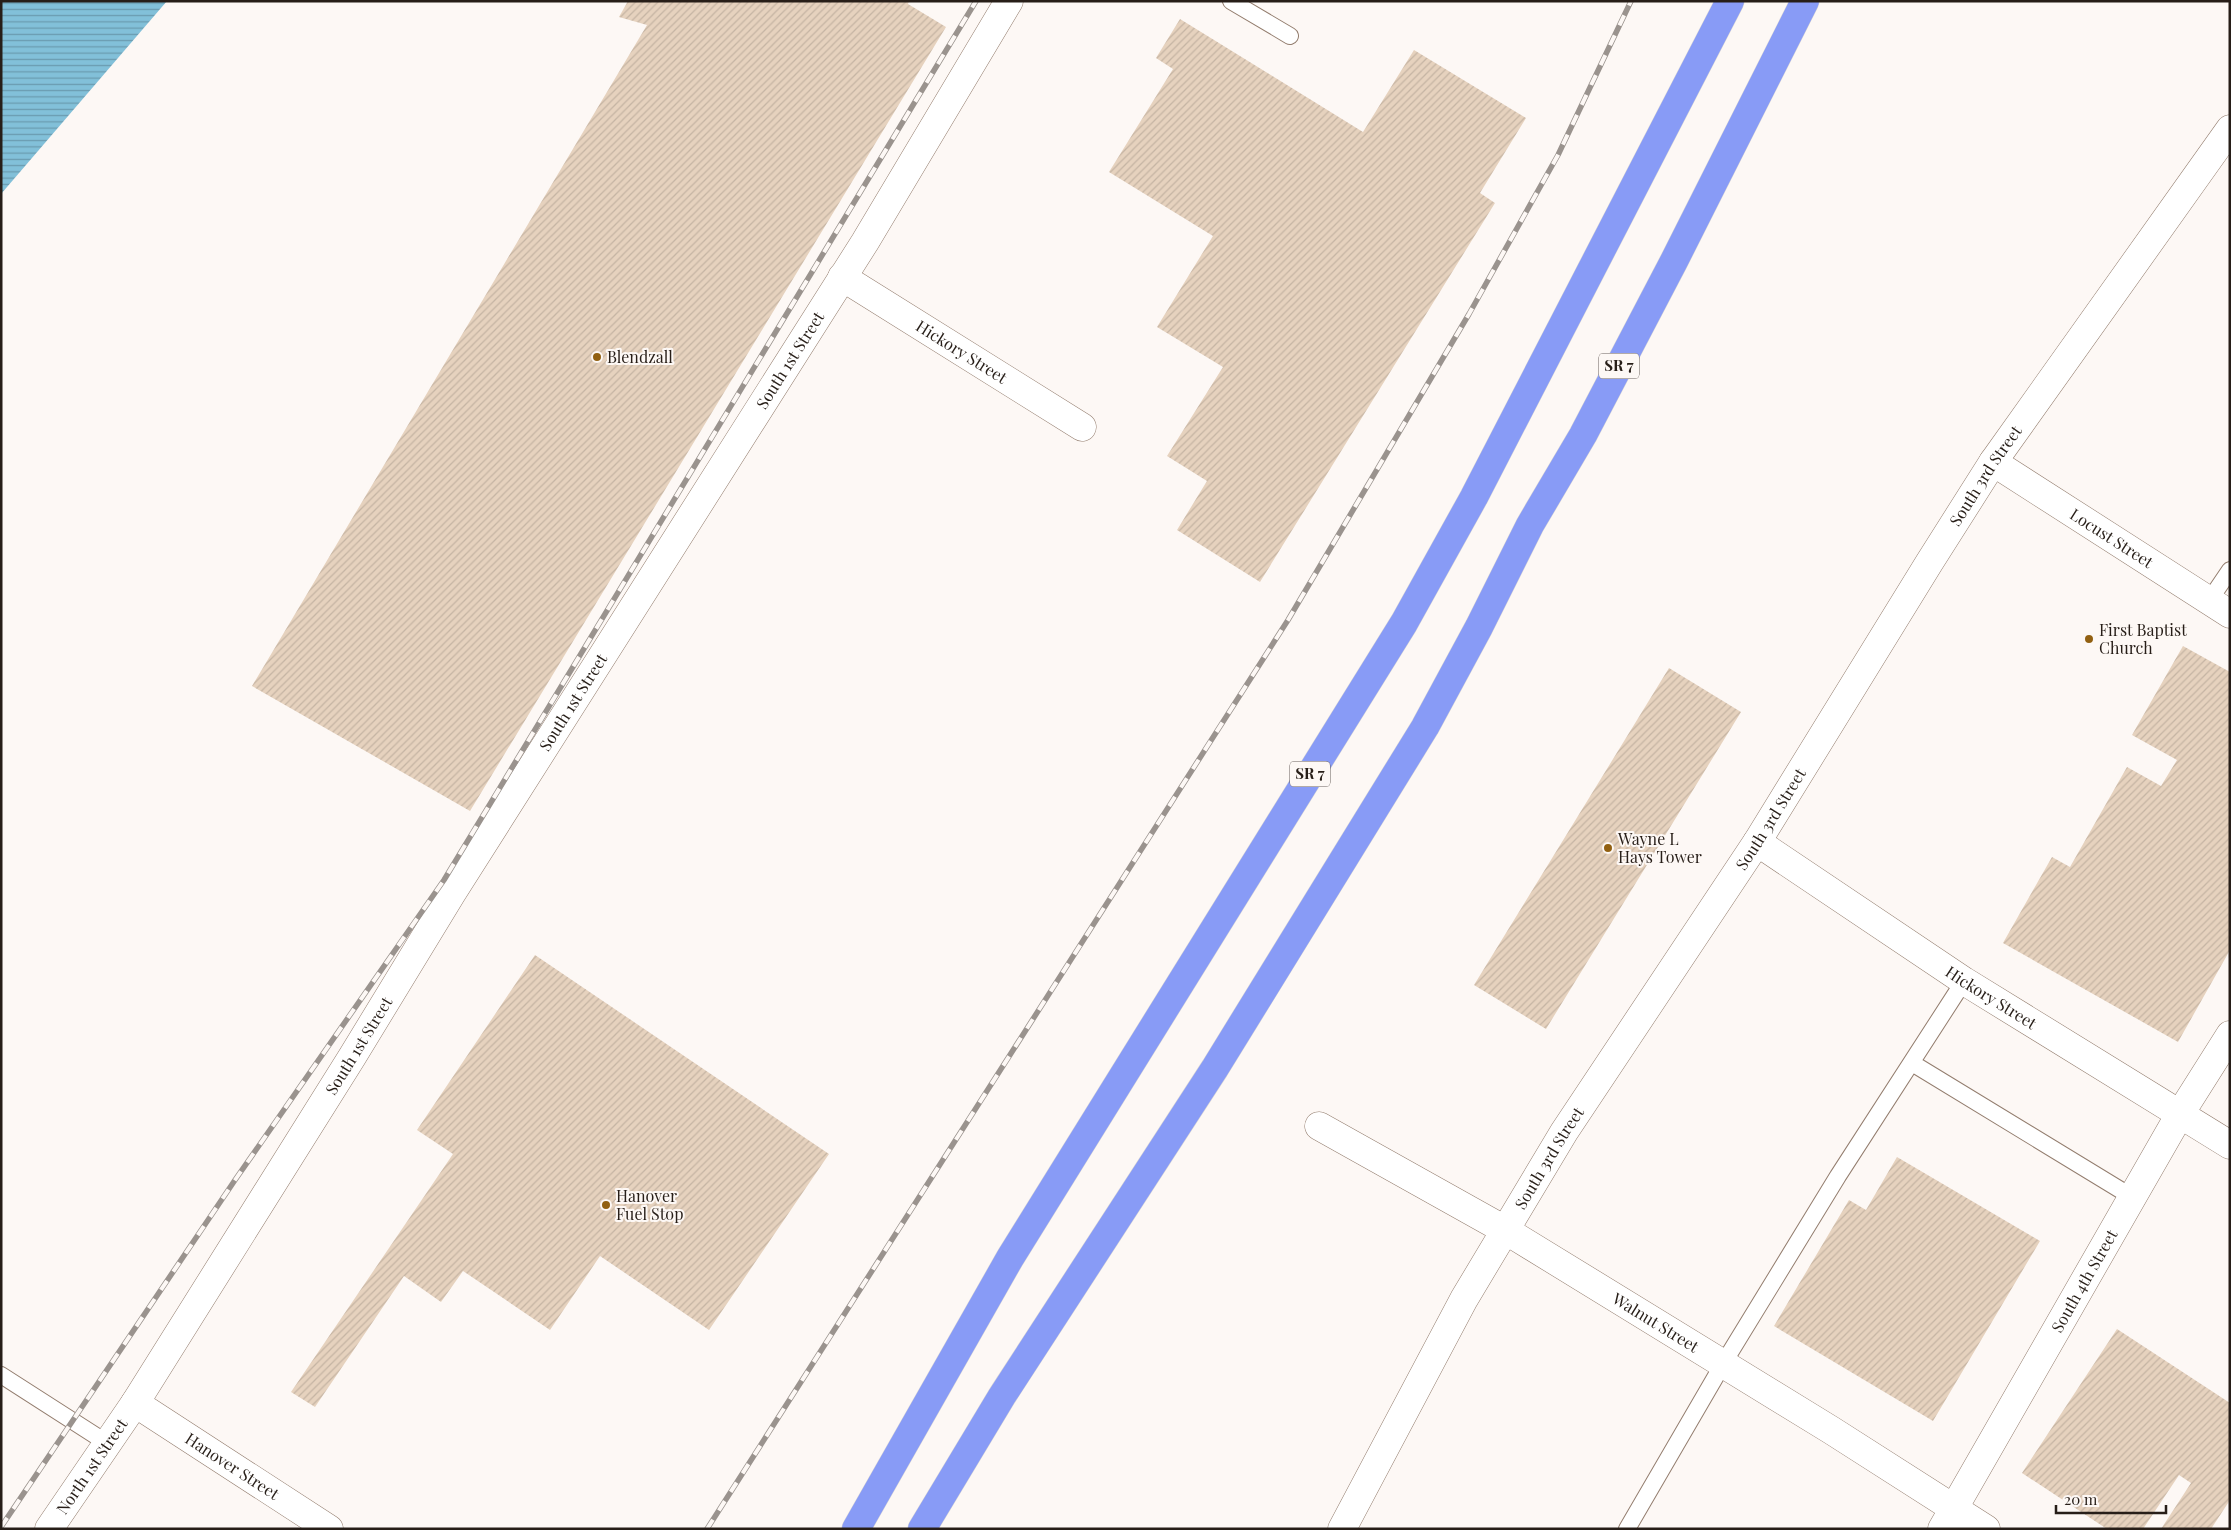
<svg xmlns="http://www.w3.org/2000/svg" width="2231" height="1530" font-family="'Playfair Display',serif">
<defs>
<pattern id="water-rules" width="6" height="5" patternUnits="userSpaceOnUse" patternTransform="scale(1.25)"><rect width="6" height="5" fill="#82c0d9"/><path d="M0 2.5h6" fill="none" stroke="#6a9baf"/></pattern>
<pattern id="building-hatch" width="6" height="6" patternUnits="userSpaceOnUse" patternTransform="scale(1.25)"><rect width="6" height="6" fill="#e6d2be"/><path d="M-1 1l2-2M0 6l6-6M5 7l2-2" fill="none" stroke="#c5b4a3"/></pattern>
</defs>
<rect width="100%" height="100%" fill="#fdf8f5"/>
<path fill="url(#water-rules)" d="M1,1H167L1,194Z"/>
<path fill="url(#building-hatch)" d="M628,1H909L908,4L946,27L470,811L252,686L647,25L619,17Z
M1180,19L1363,132L1414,50L1526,118L1480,193L1495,203L1260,582L1177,530L1207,481L1167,456L1223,367L1157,327L1213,236L1109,172L1173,69L1156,58Z
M2183,646L2230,672V950L2178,1042L2003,943L2052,857L2070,867L2127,767L2161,786L2177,760L2132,735Z
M1669,668L1741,712L1546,1029L1474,985Z
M535,955L829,1154L709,1330L600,1256L550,1330L463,1271L441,1302L404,1276L315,1407L291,1392L453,1154L417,1130Z
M1897,1157L2040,1241L1933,1421L1774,1326L1849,1200L1866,1210Z
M2117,1329L2230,1403V1500L2211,1529H2161L2191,1483L2179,1475L2143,1529H2107L2022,1473Z"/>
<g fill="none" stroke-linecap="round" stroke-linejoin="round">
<defs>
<path id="lane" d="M1231,1L1290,36
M2209,601L2230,570
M1912,1063L2132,1197
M1,1375L107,1443
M1627,1529L1723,1364L1838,1176L1964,981"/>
<g id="street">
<path id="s1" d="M842,277L1082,427"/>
<path id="s2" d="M1993,462L2230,614"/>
<path id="s3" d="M1757,842L1964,981L2230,1145"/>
<path id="s4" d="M1319,1126L1505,1230L1831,1430L1986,1529"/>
<path id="s5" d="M135,1403L329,1529"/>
<path id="s6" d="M49,1529L135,1403L352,1057L452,893L865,242L1009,1"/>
<path id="s7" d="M1342,1529L1464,1299L1564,1132L1757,842L1929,563L1993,462L2230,129"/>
<path id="s8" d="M1942,1529L2180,1114L2230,1035"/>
</g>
<path id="highway" d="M856,1529L1010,1258L1404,623L1474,497L1730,1
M922,1529L1002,1396L1215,1068L1425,727L1479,627L1530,525L1583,435L1674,261L1805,1"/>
</defs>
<use href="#lane" stroke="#937d6e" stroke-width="18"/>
<use href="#street" stroke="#937d6e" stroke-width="29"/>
<use href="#highway" stroke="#d8d6d5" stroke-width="29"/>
<use href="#lane" stroke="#fff" stroke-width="16"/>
<use href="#street" stroke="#fff" stroke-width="28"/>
<use href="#highway" stroke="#889bf6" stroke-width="28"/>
<defs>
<path id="rail" d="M1,1527L235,1180L444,880L976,1
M707,1529L1288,620L1469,314L1558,155L1631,1"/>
</defs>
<use href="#rail" stroke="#9a938e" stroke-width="5.5"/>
<use href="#rail" stroke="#fdf8f5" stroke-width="4" stroke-dasharray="11" stroke-linecap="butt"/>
</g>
<g fill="#926011" stroke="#fdf8f5" stroke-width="2">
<circle cx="597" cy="357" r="5"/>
<circle cx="2089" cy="639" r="5"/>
<circle cx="1608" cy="848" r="5"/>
<circle cx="606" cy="1205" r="5"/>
</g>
<g text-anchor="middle" stroke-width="4" stroke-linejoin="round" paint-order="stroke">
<g fill="#fdf8f5" stroke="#675f5a" stroke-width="1">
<rect x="1599" y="353.5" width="40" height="25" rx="4"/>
<rect x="1290" y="761.5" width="40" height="25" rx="4"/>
</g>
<g font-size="15" font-weight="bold" fill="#271e18">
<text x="1619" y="371">SR 7</text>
<text x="1310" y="779">SR 7</text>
</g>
<g font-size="16" fill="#271e18" stroke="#fdf8f5">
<text dy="6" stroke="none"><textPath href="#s1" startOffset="141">Hickory Street</textPath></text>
<text dy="6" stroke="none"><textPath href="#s6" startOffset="1384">South 1st Street</textPath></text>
<text dy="6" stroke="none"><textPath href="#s7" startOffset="1235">South 3rd Street</textPath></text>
<text dy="6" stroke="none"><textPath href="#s2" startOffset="141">Locust Street</textPath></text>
<text dy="6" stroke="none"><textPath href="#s6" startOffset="979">South 1st Street</textPath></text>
<text dy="6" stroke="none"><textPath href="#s7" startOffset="830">South 3rd Street</textPath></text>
<text dy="6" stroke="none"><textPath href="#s3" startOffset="281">Hickory Street</textPath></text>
<text dy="6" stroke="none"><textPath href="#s6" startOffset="574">South 1st Street</textPath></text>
<text dy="6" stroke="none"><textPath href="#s7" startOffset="425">South 3rd Street</textPath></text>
<text dy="6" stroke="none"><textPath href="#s8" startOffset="286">South 4th Street</textPath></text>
<text dy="6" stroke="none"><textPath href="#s4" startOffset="390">Walnut Street</textPath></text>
<text dy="6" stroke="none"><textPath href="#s6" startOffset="76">North 1st Street</textPath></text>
<text dy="6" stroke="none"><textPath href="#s5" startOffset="116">Hanover Street</textPath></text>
</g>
<g font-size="16" fill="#271e18" stroke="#fdf8f5" text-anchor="start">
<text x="607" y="363">Blendzall</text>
<text x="2099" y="636">First Baptist<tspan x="2099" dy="18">Church</tspan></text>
<text x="1618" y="845">Wayne L<tspan x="1618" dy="18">Hays Tower</tspan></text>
<text x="616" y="1202">Hanover<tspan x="616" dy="18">Fuel Stop</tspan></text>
</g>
</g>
<rect width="2231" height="1530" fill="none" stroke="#271e18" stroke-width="5"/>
<path d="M2056 1505v8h110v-8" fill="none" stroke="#271e18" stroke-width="2.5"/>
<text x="2064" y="1505" font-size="15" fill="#271e18" stroke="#fdf8f5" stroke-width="4" paint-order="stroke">20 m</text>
</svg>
